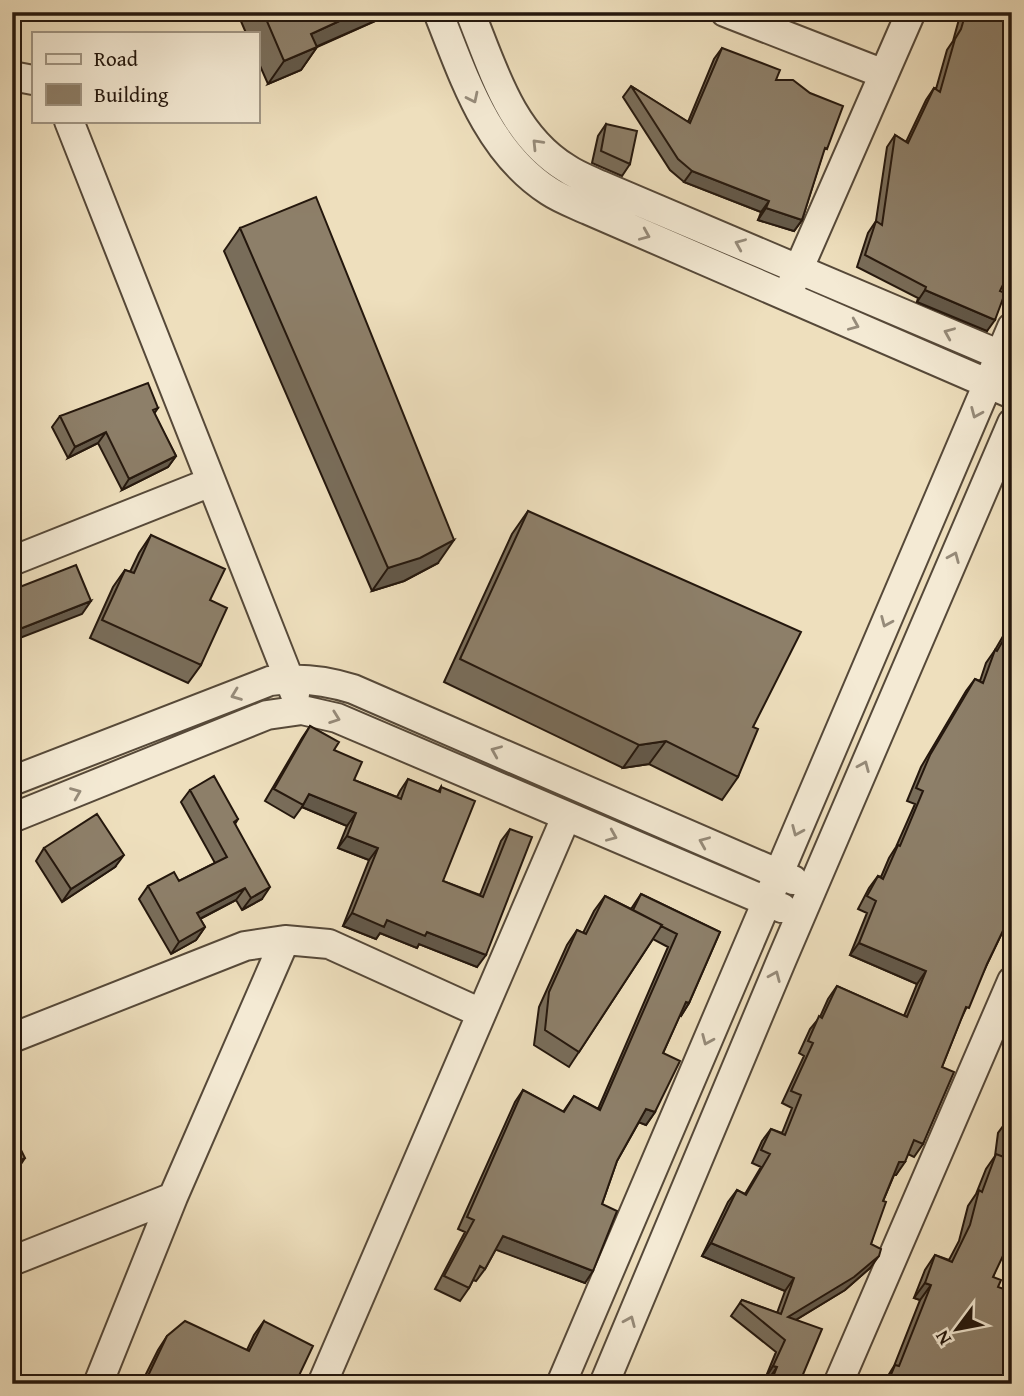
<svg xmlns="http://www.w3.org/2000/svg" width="1024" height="1396" font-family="'Gentium Book Plus',serif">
<rect width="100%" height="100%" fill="#eedfbd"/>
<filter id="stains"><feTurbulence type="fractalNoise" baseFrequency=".00286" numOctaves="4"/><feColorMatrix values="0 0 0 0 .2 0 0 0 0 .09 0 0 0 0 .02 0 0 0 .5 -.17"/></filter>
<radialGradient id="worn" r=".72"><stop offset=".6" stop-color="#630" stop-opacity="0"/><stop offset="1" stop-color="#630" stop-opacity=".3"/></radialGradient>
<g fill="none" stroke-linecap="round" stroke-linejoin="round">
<defs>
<path id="street" d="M438,12C464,77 487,151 549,191C561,199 575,204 588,210L1012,394
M470,12C493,69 511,134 566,168C576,175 589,180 600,185L1012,360
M725,12L884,74
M12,76L33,80
M69,121L295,694
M792,284L911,12
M12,561L211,482
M12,781L270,681C300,677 325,680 353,689L793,880
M12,818L267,715L302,710L337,718L782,908
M12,1038L245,946L285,940L329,944L481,1013
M12,1261L173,1197
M98,1384L173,1197L285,940
M322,1384L566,817
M561,1384L1012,327
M604,1384L782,959L1012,423
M838,1384L1012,981"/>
</defs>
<use href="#street" stroke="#564939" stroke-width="32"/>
<use href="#street" stroke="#f4ead4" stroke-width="28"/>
</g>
<path fill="#796d5a" stroke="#24170d" stroke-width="2" d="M237,12H392L391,14L317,47L301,70L268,84L257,59V33H246Z
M961,12H1012L1000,291L987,331L917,302L918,298L857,267L868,233L876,221L887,147L895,135L906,142L926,100L934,88L936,89L947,50L953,41Z
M722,48L776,80L822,156L802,220L794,231L758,220L761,212L684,182L670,170L623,97L631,86L688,122L714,59Z
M606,124L630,164L622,176L592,163L598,136Z
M240,228L438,563L404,581L372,591L224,251Z
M158,408L154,414L176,456L168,467L122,490L98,443L68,458L52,427L60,416Z
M528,511L753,727L738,777L722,800L649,764L623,768L444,682L512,534Z
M151,535L210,600L201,665L188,683L90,638L113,587L125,570L130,572L139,553Z
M1012,616V912L961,1019L942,1067L923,1144L914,1157L908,1154L896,1175H894L883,1201L871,1244L870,1268L845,1290L796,1320L799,1384H766L768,1380L765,1379L776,1352L731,1316L742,1300L777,1313L785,1291L702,1256L728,1202L737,1190L745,1194L761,1167L752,1163L762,1141L771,1129L782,1133L792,1108L782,1103L804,1056L799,1053L810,1029L820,1017L828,999L837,986L904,1016L917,984L850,955L867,913L858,909L869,888L878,876L881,877L889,858L896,847L915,804L907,801L921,767L966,691L975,679L980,681L986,663L995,650L1006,631Z
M310,726L334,750L354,780L397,797L400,791L408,779L438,792L441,787L443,881L480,895L501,841L510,829L477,967L419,944L417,948L380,933L376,939L343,926L369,860L338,848L347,826L302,807L294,818L265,801L302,738Z
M190,790L238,819L235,824L262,899L242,910L236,900L200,919L205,927L196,940L171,954L139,899L148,886L179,881L215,863L181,802Z
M44,848L115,867L62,902L36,861Z
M641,894L720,932L689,1003L681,1016L680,1015L663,1053L655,1112L646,1125L639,1122L617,1161L602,1204L585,1283L496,1249L485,1269L476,1281L473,1280L469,1288L460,1301L435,1289L465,1232L458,1229L515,1102L523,1090L563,1112L574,1096L598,1109L668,947L653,939L569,1067L534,1045L539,1007L567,945L577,930L583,933L594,911L605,896L631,909Z
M1009,1118L1006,1241L993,1277L998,1287L1012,1384H883L894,1366L920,1300L914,1298L925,1270L935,1255L949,1260L959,1241L968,1206L976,1194L986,1169L995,1156L998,1133Z
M264,1321L295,1384H141L158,1350L167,1336L247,1350L254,1335Z"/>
<path fill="#63594a" stroke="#24170d" stroke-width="2" d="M359,12H392L391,14L295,56L311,34Z
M317,47L301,70L268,84L284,61Z
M692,171L769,201L761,212L684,182Z
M766,208L802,220L794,231L758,220Z
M925,290L995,320L987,331L917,302Z
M106,432L98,443L68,458L75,447Z
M176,456L168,467L122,490L129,479Z
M454,540L438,563L404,581L372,591L388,568Z
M91,601L82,614L12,641V632Z
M666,741L649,764L623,768L639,745Z
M309,794L356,813L347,826L302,807Z
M347,836L378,848L369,860L338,848Z
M124,855L115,867L62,902L71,889Z
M270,887L262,899L242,910L251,898Z
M245,888L236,900L188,925L197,913Z
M352,913L387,920L427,932L486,955L477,967L419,944L417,948L380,933L376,939L343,926Z
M205,927L196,940L171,954L179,942Z
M859,943L926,971L917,984L850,955Z
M686,1002L689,1003L681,1016L677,1014Z
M646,1109L655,1112L646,1125L638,1122Z
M25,1158L17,1170L12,1173V1165Z
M899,1162H905L896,1175H890Z
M503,1236L593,1271L585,1283L494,1249Z
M711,1243L794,1278L785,1291L702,1256Z
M879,1256L870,1268L845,1290L779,1330L788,1317Z
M925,1283L931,1285L920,1300L914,1298Z
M773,1366L777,1367L768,1380L765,1379Z"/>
<path fill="#8d7f69" stroke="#24170d" stroke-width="2" d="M263,12H359L311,34L317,47L284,61Z
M966,12H1012V266L1000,291L1005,293L995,320L925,290L926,287L865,255L876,221L882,225L895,135L908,143L934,88L940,92L955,39L961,29Z
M722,48L780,70L776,80H793L810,93L843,106L827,149L825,148L802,220L766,208L769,201L692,171L678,159L631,86L690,123Z
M606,124L637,131L630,164L601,151Z
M316,197L454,540L420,558L388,568L240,228Z
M148,383L158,408L153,410L176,456L129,479L106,432L75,447L60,416Z
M528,511L801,632L753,727L758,729L738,777L666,741L639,745L460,659Z
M151,535L225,569L210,600L227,608L201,665L102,620L125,570L134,573Z
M76,565L91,601L12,632V590Z
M1012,625V912L987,964L969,1008L966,1007L942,1067L954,1072L923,1144L914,1140L905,1162H899L883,1201L886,1202L871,1244L881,1249L879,1256L854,1277L788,1317L822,1329L799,1384H770L777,1367L773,1366L785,1340L740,1303L742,1300L781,1314L794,1278L711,1243L737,1190L746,1195L770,1154L761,1150L771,1129L785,1135L801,1095L791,1091L813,1043L808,1041L819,1016L822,1018L837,986L907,1017L926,971L859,943L876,901L867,896L878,876L883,879L898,845L900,846L923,791L916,788L930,755L975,679L983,683L995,650L997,651Z
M12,644L16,651L12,653Z
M310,726L339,742L334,750L362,762L354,780L401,799L408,779L440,792L441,787L475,801L443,881L483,897L510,829L532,837L486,955L427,932L425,936L387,920L384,927L352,913L378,848L347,836L356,813L309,794L303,805L274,789Z
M214,776L238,819L234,822L270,887L251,898L245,888L197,913L205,927L179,942L148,886L174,872L179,881L227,857L190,790Z
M97,814L124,855L71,889L44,848Z
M641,894L720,932L689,1003L686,1002L663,1053L680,1061L655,1112L646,1109L617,1161L602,1204L617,1211L593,1271L503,1236L485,1269L480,1266L469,1288L444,1276L474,1220L467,1217L523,1090L564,1112L574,1096L600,1110L677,934L661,926L662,925L633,910Z
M605,896L662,925L579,1052L545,1030L549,992L577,930L586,934Z
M1009,1118L1012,1119V1230L1006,1241L1009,1243L993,1277L1001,1280L998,1287L1012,1292V1384H887L895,1365L899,1366L931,1285L925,1283L935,1255L952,1262L970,1225L979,1190L982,1192L996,1154L1004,1157Z
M12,1132L25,1158L12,1165Z
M185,1321L249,1351L264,1321L313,1346L295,1384H148L149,1381L146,1380L167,1336Z"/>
<defs><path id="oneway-chevron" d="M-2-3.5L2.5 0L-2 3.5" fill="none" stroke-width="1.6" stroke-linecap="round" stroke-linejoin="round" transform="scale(1.75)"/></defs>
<g stroke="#968b7a">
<use href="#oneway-chevron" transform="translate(473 98) rotate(64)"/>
<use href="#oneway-chevron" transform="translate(537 144) rotate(-134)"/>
<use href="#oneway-chevron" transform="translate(645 235) rotate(23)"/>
<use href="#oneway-chevron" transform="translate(740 244) rotate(-157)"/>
<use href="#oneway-chevron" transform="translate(854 325) rotate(23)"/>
<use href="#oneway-chevron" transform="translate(949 333) rotate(-157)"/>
<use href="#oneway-chevron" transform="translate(976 413) rotate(113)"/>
<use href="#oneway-chevron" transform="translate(954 557) rotate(-67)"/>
<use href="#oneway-chevron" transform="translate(886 622) rotate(113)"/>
<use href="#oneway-chevron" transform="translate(236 695) rotate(159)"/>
<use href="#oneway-chevron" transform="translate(335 718) rotate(20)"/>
<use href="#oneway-chevron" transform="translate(496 751) rotate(-157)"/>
<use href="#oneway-chevron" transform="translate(864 766) rotate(-67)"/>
<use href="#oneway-chevron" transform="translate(76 793) rotate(-22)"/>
<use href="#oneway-chevron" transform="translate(797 831) rotate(113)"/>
<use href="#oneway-chevron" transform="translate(612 836) rotate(23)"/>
<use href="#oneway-chevron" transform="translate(704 842) rotate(-157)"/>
<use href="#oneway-chevron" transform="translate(775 976) rotate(-67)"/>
<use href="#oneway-chevron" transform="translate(707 1040) rotate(113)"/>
<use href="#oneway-chevron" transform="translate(630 1321) rotate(-67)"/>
</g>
<rect width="1024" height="1396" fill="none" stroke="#eedfbd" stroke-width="42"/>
<rect x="14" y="14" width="996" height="1368" fill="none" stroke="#24170d" stroke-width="3.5"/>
<rect x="21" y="21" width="982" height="1354" fill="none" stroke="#24170d" stroke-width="2"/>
<rect x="32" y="32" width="228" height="91" fill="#f4ead4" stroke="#a19684" stroke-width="2"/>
<rect x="46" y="54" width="35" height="10" fill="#f4ead4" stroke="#a19684" stroke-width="2"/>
<text x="94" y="66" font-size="21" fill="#24170d">Road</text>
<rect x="46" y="84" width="35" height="21" fill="#8d7f69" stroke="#a19684" stroke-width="2"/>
<text x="94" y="102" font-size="21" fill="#24170d">Building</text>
<g transform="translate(957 1329) rotate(238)" stroke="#f4ead4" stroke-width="5" paint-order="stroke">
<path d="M0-5L12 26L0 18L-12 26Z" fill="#24170d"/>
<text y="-10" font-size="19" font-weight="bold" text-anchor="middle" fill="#24170d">N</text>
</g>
<rect width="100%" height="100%" filter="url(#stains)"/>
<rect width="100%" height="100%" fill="url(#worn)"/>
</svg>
